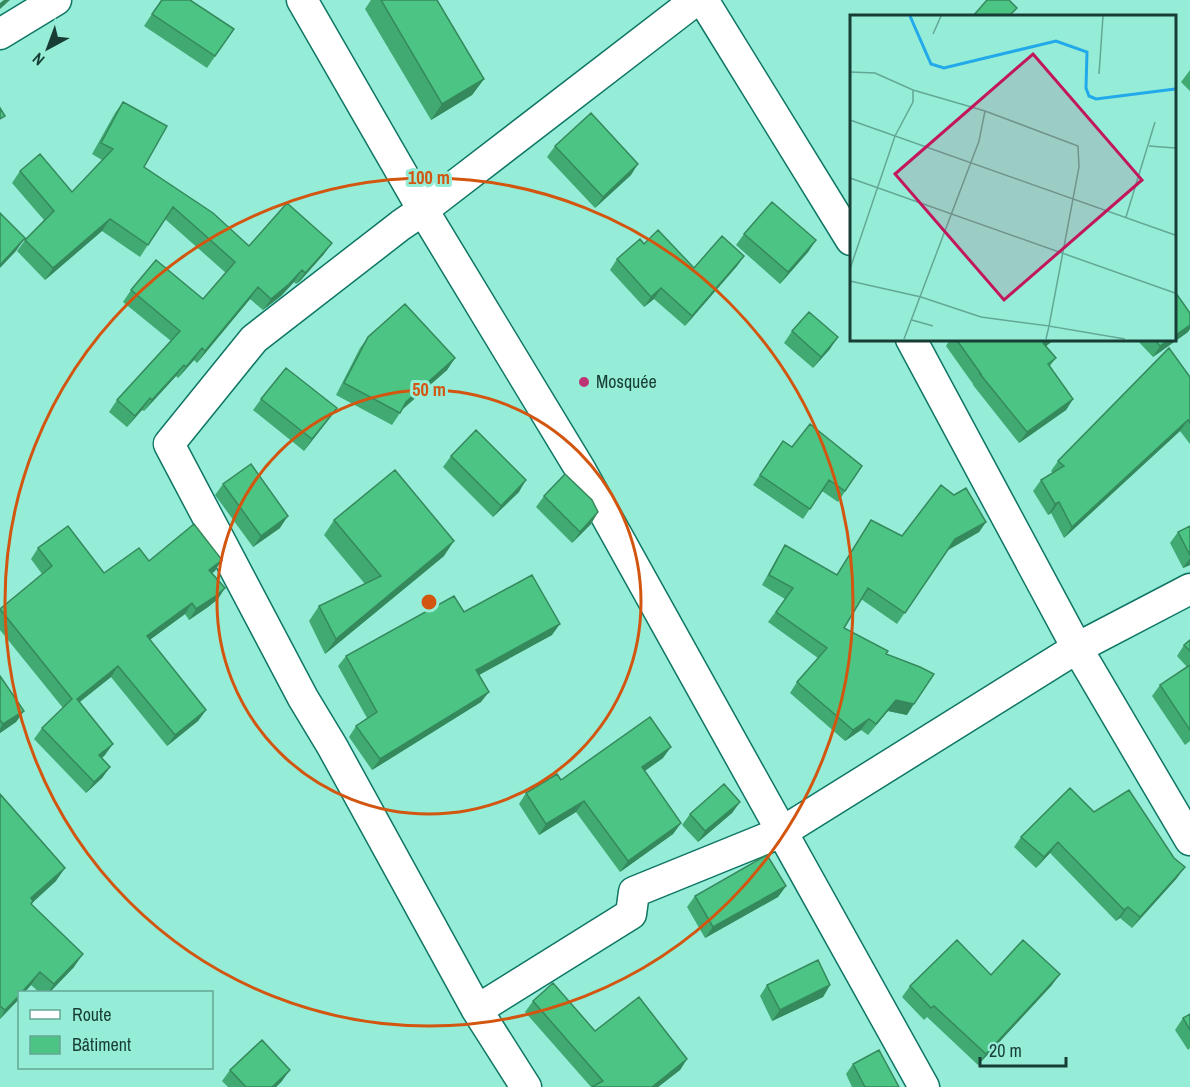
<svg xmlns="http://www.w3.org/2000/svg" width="1190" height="1087" font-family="'Archivo Narrow',sans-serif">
<rect width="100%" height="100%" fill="#95edd7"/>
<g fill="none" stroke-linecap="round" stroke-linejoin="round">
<defs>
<path id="street" d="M302,0L423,210L580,469L924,1087
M703,0L851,240
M0,34L56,0
M911,339L1077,648L1190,840
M477,1010L631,914L634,892L782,832L1077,648L1190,589
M526,1087L477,1010L332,746L303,698L169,444L254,339L401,225L423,210L696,0"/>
</defs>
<use href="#street" stroke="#0f7664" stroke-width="33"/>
<use href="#street" stroke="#fff" stroke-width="30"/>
</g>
<path fill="#41a972" d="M161,0L234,29L207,68L144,26Z
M371,0H437L484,79L472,95L431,120L365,9Z
M1190,70V91L1181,82Z
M123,102L144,167L249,246L324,254L300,281L296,284L294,282L281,296L263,310L250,299L197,363L194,360L178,378L176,376L144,411L142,410L127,427L109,412L117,400L171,341L123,302L131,290L203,299L226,273L165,219L140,257L102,231L45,280L17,251L25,240L44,220L12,183L20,171L72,192L102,160L92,154L115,113Z
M555,146L631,175L595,208L547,157Z
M744,234L816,240L808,252L780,284L736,245Z
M644,244L694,268L744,256L737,266L685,326L654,299L644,307L610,270L617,259Z
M792,331L830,349L813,368L784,343Z
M1188,332L1153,357L1136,339H1173Z
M368,337L455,358L447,370L402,410L392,425L336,395L360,348Z
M950,339H1055L1046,346L1056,358L1050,366L1073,399L1066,410L1019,443L973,385V384L946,346Z
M1190,377V444L1180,431L1064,538L1051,513L1048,515L1033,491L1041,480L1053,473L1051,471L1058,461Z
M261,399L337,408L304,451L253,410Z
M783,441L792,447L862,466L838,502L822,491L803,519L753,485Z
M451,456L519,492L493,517L443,467Z
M223,484L280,528L253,547L215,495Z
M544,496L598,512L591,524L572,543L536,507Z
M334,520L444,556L325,654L309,621L319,606L365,584L324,535Z
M871,520L902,536L986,522L979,532L948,550L897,624L861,599L844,628L886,654L907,715L888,711L868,735L861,730L845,741L790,693L797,682L818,658L768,622L785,599L762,585L778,556L785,545L837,575Z
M1190,526V565L1183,568L1170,543L1178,532Z
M38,548L104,573L149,561L215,571L212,573L218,599L208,607L189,620L185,614L149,640L206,710L198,721L167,746L111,677L80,702L105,755L102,758L110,767L102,778L86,793L34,739L42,728L63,708L0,630V609L42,574L31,559Z
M464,612L552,635L479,675L481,702L372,770L349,737L356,726L367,718L338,666L346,656Z
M1190,640V741L1185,745L1152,696L1160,685L1187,667L1177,656L1184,645Z
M0,676L24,711L16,722L0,733Z
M663,758L645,771L681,823L673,834L620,872L576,812L539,835L519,804L526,793L561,780Z
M0,794L56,881L31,904L74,967L49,993H40L31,985L24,993H20V998L0,1019Z
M740,802L732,813L698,842L682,825L690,814Z
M1094,812L1177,878L1132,928L1120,918L1116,921L1050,853L1036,868L1014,847L1021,837Z
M786,886L778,897L705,938L687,907L695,896Z
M991,975L1052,985L978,1065L927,1017L924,1020L902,997L910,986Z
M767,985H830L823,997L772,1021L760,996Z
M533,1001L595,1031L687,1059L680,1070L658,1087H591L525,1012Z
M1190,1014V1048L1188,1050L1175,1030L1183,1018Z
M853,1064L899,1087H852L846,1074Z
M230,1070L282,1081L276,1087H228L222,1081Z"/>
<path fill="#35895c" d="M4,0H10L0,9V3Z
M484,79L472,95L431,120L442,104Z
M638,164L631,175L595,208L603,197Z
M110,219L102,231L45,280L53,268Z
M25,238L16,251L0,268V265Z
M816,240L808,252L780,284L788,272Z
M332,243L324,254L300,281L296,284L305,273Z
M744,256L737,266L685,326L692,316Z
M302,270L294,282L281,296L263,310L271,299Z
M258,287L250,299L197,363L205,351Z
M661,288L654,299L644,307L651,297Z
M1190,325V329L1188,332L1153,357L1160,346L1170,339H1173V337Z
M838,337L830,349L813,368L821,357Z
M1048,339H1055L1036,354L1043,343Z
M202,348L194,360L178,378L186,367Z
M455,358L447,370L398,413L406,402Z
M184,365L176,376L144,411L152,400Z
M150,398L142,410L127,427L135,416Z
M1073,399L1066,410L1019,443L1027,432Z
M337,408L329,419L304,451L312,439Z
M1188,420L1180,431L1064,538L1072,527Z
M526,480L519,492L493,517L501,506Z
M1059,502L1051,513L1048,515L1055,504Z
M598,512L591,524L572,543L580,532Z
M288,516L280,528L253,547L261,536Z
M986,522L979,532L948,550L955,539Z
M454,541L444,556L325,654L336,639Z
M1190,558V565L1183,568Z
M222,560L215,571L201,581L209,570Z
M225,588L218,599L208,607L189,620L196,609Z
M192,603L185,614L139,648L147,636Z
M560,624L552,635L468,681L476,670Z
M118,666L111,677L69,710L77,699Z
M489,692L481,702L372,770L380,759Z
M896,700L914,704L907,715L888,711L868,735Z
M206,710L198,721L167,746L175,735Z
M24,711L16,722L0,733V729L3,724Z
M869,719L861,730L845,741L853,730Z
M113,744L105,755L92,766L99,755Z
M671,747L663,758L634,778L642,767Z
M110,767L102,778L86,793L94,782Z
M584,801L576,812L539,835L546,824Z
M740,802L732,813L698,842L705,831Z
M681,823L673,834L620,872L628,861Z
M1058,842L1050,853L1036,868L1044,857Z
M1185,867L1177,878L1132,928L1140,917Z
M65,868L56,881L33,902L24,914L31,898Z
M786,886L778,897L705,938L713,927Z
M1128,907L1120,918L1116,921L1124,910Z
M83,954L74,967L49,993H48L54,984Z
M40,972L31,985L24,993H21Z
M1060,974L1052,985L978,1065L986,1054Z
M830,985L823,997L772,1021L780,1010Z
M20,995V998L0,1019L5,1010Z
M687,1059L680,1070L658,1087H652Z
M290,1070L282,1081L276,1087H272Z"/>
<path fill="#4cc484" stroke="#35895c" stroke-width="1.5" d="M162,0H190L234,29L215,56L152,14Z
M381,0H437L484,79L442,104Z
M987,0H1009L1017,8L1009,16H973Z
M123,102L167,126L144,167L213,213L249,246L287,203L332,243L308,270L305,273L302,270L289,284L271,299L258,287L205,351L202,348L186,367L184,365L152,400L150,398L135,416L117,400L180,331L131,290L156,260L203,299L235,262L173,207L148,245L110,219L53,268L25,240L54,211L20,171L40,154L72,192L113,149L101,143Z
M0,108L5,116L0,119Z
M591,113L638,164L603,197L555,146Z
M772,202L816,240L788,272L744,234Z
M0,213L25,238L0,265Z
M658,230L694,268L722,236L744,256L692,316L661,288L651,297L617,259L640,239L644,244Z
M1173,289L1190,313V325L1173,337Z
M405,304L455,358L406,402L400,413L344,383L368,337Z
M809,312L838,337L821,357L792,331Z
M956,339H1048L1043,343L1056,358L1048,364L1073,399L1027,432L980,374H981Z
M1154,339H1170L1160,346Z
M1169,348L1190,377V423L1188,420L1072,527L1059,502L1055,504L1041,480L1064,466L1058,461Z
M286,368L337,408L312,439L261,399Z
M810,424L862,466L845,491L829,480L810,509L760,475L783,441L792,447Z
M476,430L526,480L501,506L451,456Z
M251,464L288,516L261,536L223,484Z
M395,470L454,541L336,639L319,606L381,576L334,520Z
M565,474L592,500L598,512L580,532L544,496Z
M941,485L954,495L966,488L986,522L955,539L905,613L868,588L844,628L888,651L886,654L920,667L934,674L914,704L896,700L876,724L869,719L853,730L797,682L827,648L776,612L793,588L769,575L785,545L837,575L871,520L902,536Z
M194,524L222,560L209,570L225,588L216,596L196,609L192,603L147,636L206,710L175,735L118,666L77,699L113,744L99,755L110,767L94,782L42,728L72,699L0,609L52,566L38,548L68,526L104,573L139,548L149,561Z
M1190,526V555L1178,532Z
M532,575L560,624L476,670L489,692L380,759L356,726L377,712L346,656L454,596L464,612Z
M1190,640V651L1184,645Z
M1190,665V730L1160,685Z
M0,676L24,711L3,724L0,720Z
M650,717L671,747L642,767L681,823L628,861L584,801L546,824L526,793L557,774L561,780Z
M724,784L740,802L705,831L690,814Z
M1070,788L1094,812L1129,790L1174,858L1185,867L1140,917L1128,907L1124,910L1058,842L1044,857L1021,837Z
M0,794L65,868L31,898L33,901L31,904L83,954L54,984L40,972L21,993H20V995L5,1010L0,1006Z
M767,855L786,886L713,927L695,896Z
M957,940L991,975L1023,940L1060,974L986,1054L934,1006L931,1008L910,986Z
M818,960L830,985L780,1010L767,985Z
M553,983L595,1031L639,997L687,1059L652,1087H592L603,1081L533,1001Z
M1190,1014V1030L1183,1018Z
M262,1040L290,1070L272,1087H246L230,1070Z
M879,1050L899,1087H865L853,1064Z"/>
<g fill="none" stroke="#d35610" stroke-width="3">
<circle cx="429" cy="602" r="212"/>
<circle cx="429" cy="602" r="424"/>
</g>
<circle fill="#bc3473" stroke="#95edd7" stroke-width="2" cx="584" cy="382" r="6"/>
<g text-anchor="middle" stroke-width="6" stroke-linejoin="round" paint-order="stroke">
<g font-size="18" fill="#183d35" stroke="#95edd7" text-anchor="start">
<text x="596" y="388">Mosquée</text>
</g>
</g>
<g transform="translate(850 15)">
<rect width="326" height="326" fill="#95edd7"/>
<path fill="none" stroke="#22a9ea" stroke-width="3" d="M60,1L81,49L94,53L206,26L237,37L236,73L239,81L246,84L325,74"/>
<path fill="none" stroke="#63a796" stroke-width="1.5" d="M83,19L91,1M0,57L25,58L63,75L135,96L228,131L229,152L199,311L131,302L71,282L0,266M249,59L253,1M0,105L325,220M299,131L325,133M0,163L325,278M276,202L305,107M0,254L45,121L63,87V75M62,305L83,311M54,324L129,126L135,96M196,324L199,311L275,324"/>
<path fill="#c2185b" fill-opacity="0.15" stroke="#c2185b" stroke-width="3" d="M183,39L292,165L154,285L45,159Z"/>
<rect width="326" height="326" fill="none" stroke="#183d35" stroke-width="3"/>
</g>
<circle cx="429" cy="602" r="9" fill="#d35610" stroke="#95edd7" stroke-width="3"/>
<g font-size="18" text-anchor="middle" font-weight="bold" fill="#d35610" stroke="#95edd7" stroke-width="6" stroke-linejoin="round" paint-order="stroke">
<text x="429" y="184">100 m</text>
<text x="429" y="396">50 m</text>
</g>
<rect x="18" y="991" width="195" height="78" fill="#95edd7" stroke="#63a796" stroke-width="1.5"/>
<rect x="30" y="1010" width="30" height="9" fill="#ffffff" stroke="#63a796" stroke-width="1.5"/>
<text x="72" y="1021" font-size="18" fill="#183d35">Route</text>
<rect x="30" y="1036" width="30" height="18" fill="#4cc484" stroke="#63a796" stroke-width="1.5"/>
<text x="72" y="1051" font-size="18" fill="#183d35">Bâtiment</text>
<g transform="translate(48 48) rotate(221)" stroke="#95edd7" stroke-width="4.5" paint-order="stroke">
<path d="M0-4.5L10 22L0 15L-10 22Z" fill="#183d35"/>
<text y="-9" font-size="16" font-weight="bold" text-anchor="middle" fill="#183d35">N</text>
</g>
<path d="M980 1057v9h86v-9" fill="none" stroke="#183d35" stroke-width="3"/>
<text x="989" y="1057" font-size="18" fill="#183d35" stroke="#95edd7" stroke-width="4.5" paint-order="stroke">20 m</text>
</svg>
